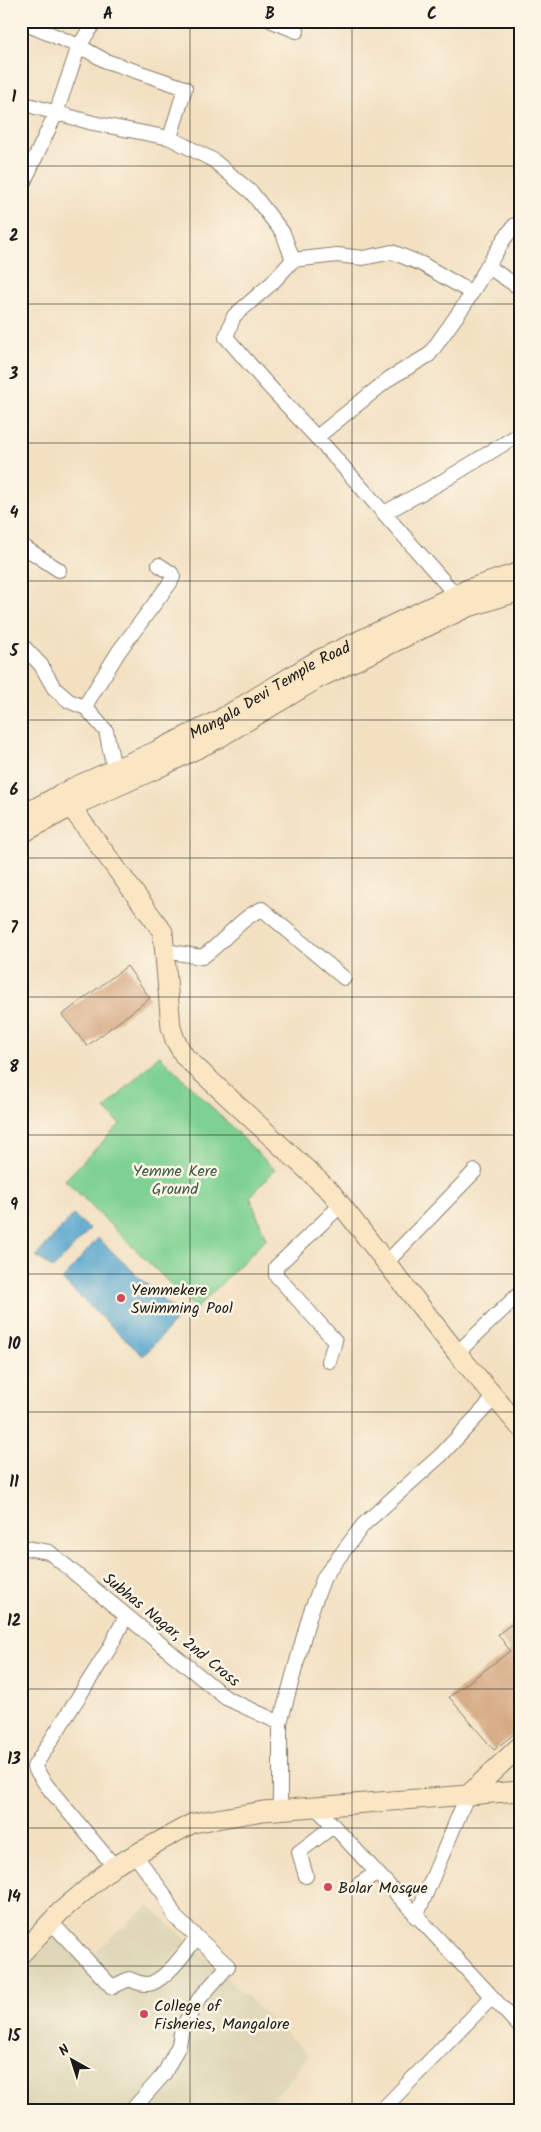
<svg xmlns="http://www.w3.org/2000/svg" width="541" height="2132" font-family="Kalam,sans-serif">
<rect width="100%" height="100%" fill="#fcf5e5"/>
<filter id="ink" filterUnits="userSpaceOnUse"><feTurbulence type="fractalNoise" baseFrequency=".02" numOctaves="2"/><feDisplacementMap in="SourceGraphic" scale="10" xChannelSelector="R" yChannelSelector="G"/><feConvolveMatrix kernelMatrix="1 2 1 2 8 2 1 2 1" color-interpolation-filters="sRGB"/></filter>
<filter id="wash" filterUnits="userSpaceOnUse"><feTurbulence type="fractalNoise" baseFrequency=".0096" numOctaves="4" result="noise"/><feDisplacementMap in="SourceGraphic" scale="20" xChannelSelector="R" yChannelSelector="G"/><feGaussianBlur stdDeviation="1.12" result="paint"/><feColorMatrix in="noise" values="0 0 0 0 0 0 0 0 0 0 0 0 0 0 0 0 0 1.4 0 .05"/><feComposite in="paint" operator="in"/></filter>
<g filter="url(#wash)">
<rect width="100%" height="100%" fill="#f2e0c1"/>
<path fill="#dfd7b7" d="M149,1905L309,2055L265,2111H21V1974L64,1925L90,1956Z"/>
<path fill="#7fd193" stroke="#4e7658" d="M159,1055L275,1170L250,1197L266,1239L196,1309L65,1180L120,1124L105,1109Z"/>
<path fill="#52a4cd" stroke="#376074" d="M73,1215L90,1229L53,1269L36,1256Z
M98,1238L180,1316L143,1356L62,1280Z"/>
<g id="blocks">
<path fill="#d2a279" d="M127,966L150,998L87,1046L62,1015Z
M520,1618V1729L494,1750L449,1697L510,1651L498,1634Z"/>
</g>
</g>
<g filter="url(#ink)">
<use href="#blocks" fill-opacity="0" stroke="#877e6e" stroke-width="1"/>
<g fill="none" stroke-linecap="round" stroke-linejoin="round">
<defs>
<path id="street" d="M272,21L297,31
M21,22L79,46L106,61L185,88L170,138
M21,103L93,123L170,138L213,160L252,193L283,233L293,260L272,283L234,316L226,337L266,383L331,453L461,601
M21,188L56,113L79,46L95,21
M293,260L337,255L363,258L392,252L422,264L472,293
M487,266L520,288
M317,437L390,378L429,355L465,304L504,239L515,225H520
M384,513L438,484L520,434
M21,545L59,570
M21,644L41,665L54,688L69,701L86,708L106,731L114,768
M86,708L88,701L119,651L170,583L173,577L171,573L159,565
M165,951L202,957C224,943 238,919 262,909L344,978
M386,1263L475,1171
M457,1353L520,1293
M329,1361L335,1341L276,1275V1267L341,1205
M21,1547L49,1552L226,1698L280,1723V1810
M280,1723L310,1614L324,1577L363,1525L441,1455L495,1397
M316,1807L520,2027
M114,1866L47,1786L34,1767L109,1649L126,1616
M306,1876L299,1852L333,1826
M358,1885L376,1873
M416,1917L467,1796
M51,1922L112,1987L129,1979C136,1982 144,1986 152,1983C169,1976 186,1951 197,1937
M131,2111L164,2074L179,2045L182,2028L199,1999L228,1966L175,1917L164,1894L135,1855
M381,2111L491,1998"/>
<g id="secondary">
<path d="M60,794L71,807L163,932L171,1027L175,1040L185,1057L331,1192L457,1353L520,1427"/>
<path id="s1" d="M21,816L72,788L156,751L219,720L318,660L468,589L520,572"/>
<path d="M21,834L71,807L154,770L217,739L317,679L466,608L520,591"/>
<path d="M467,1796L520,1746"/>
<path d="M21,1954L61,1911L114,1866L193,1823L263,1811L520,1791"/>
</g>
</defs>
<use href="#street" stroke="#877e6e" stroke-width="16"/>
<use href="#secondary" stroke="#877e6e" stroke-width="21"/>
<use href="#street" stroke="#fff" stroke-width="14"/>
<use href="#secondary" stroke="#fbe6c4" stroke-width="19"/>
</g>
</g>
<path fill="none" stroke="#1c1c1c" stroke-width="1" stroke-opacity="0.55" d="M190,21V2111M352,21V2111M21,166H520M21,304H520M21,443H520M21,581H520M21,720H520M21,858H520M21,997H520M21,1135H520M21,1274H520M21,1412H520M21,1551H520M21,1689H520M21,1828H520M21,1966H520"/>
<g fill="#d1495b" stroke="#fcf5e5" stroke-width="2">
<circle cx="121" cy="1298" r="5"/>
<circle cx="328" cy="1887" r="5"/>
<circle cx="144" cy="2014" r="5"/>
</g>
<g text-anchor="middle" stroke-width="5" stroke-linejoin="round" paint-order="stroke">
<g font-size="16" fill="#1c1c1c" stroke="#fcf5e5">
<text dy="6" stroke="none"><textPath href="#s1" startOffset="279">Mangala Devi Temple Road</textPath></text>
<text transform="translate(172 1629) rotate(39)" y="6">Subhas Nagar, 2nd Cross</text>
</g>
<g font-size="16" fill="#3f5b46" stroke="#fcf5e5">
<text x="175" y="1176">Yemme Kere<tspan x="175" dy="18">Ground</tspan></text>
</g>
<g font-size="16" fill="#1c1c1c" stroke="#fcf5e5" text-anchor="start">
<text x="131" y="1295">Yemmekere<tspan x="131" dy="18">Swimming Pool</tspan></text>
<text x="338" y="1893">Bolar Mosque</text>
<text x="154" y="2011">College of<tspan x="154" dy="18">Fisheries, Mangalore</tspan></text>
</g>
</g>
<rect width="541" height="2132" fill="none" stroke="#fcf5e5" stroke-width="55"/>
<g transform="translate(72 2060) rotate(321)" stroke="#fcf5e5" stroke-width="4" paint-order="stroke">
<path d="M0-4L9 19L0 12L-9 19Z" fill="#1c1c1c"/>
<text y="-8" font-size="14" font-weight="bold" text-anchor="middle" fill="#1c1c1c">N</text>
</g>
<rect x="28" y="28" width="486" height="2076" fill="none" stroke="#1c1c1c" stroke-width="2"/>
<g font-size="16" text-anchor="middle" font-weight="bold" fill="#1c1c1c">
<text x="108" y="19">A</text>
<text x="270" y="19">B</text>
<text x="432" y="19">C</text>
<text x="14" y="102">1</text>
<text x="14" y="241">2</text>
<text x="14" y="379">3</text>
<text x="14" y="518">4</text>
<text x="14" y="656">5</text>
<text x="14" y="795">6</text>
<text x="14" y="933">7</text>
<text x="14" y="1072">8</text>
<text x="14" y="1210">9</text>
<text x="14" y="1349">10</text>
<text x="14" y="1487">11</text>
<text x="14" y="1626">12</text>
<text x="14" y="1764">13</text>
<text x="14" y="1902">14</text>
<text x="14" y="2041">15</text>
</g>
</svg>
